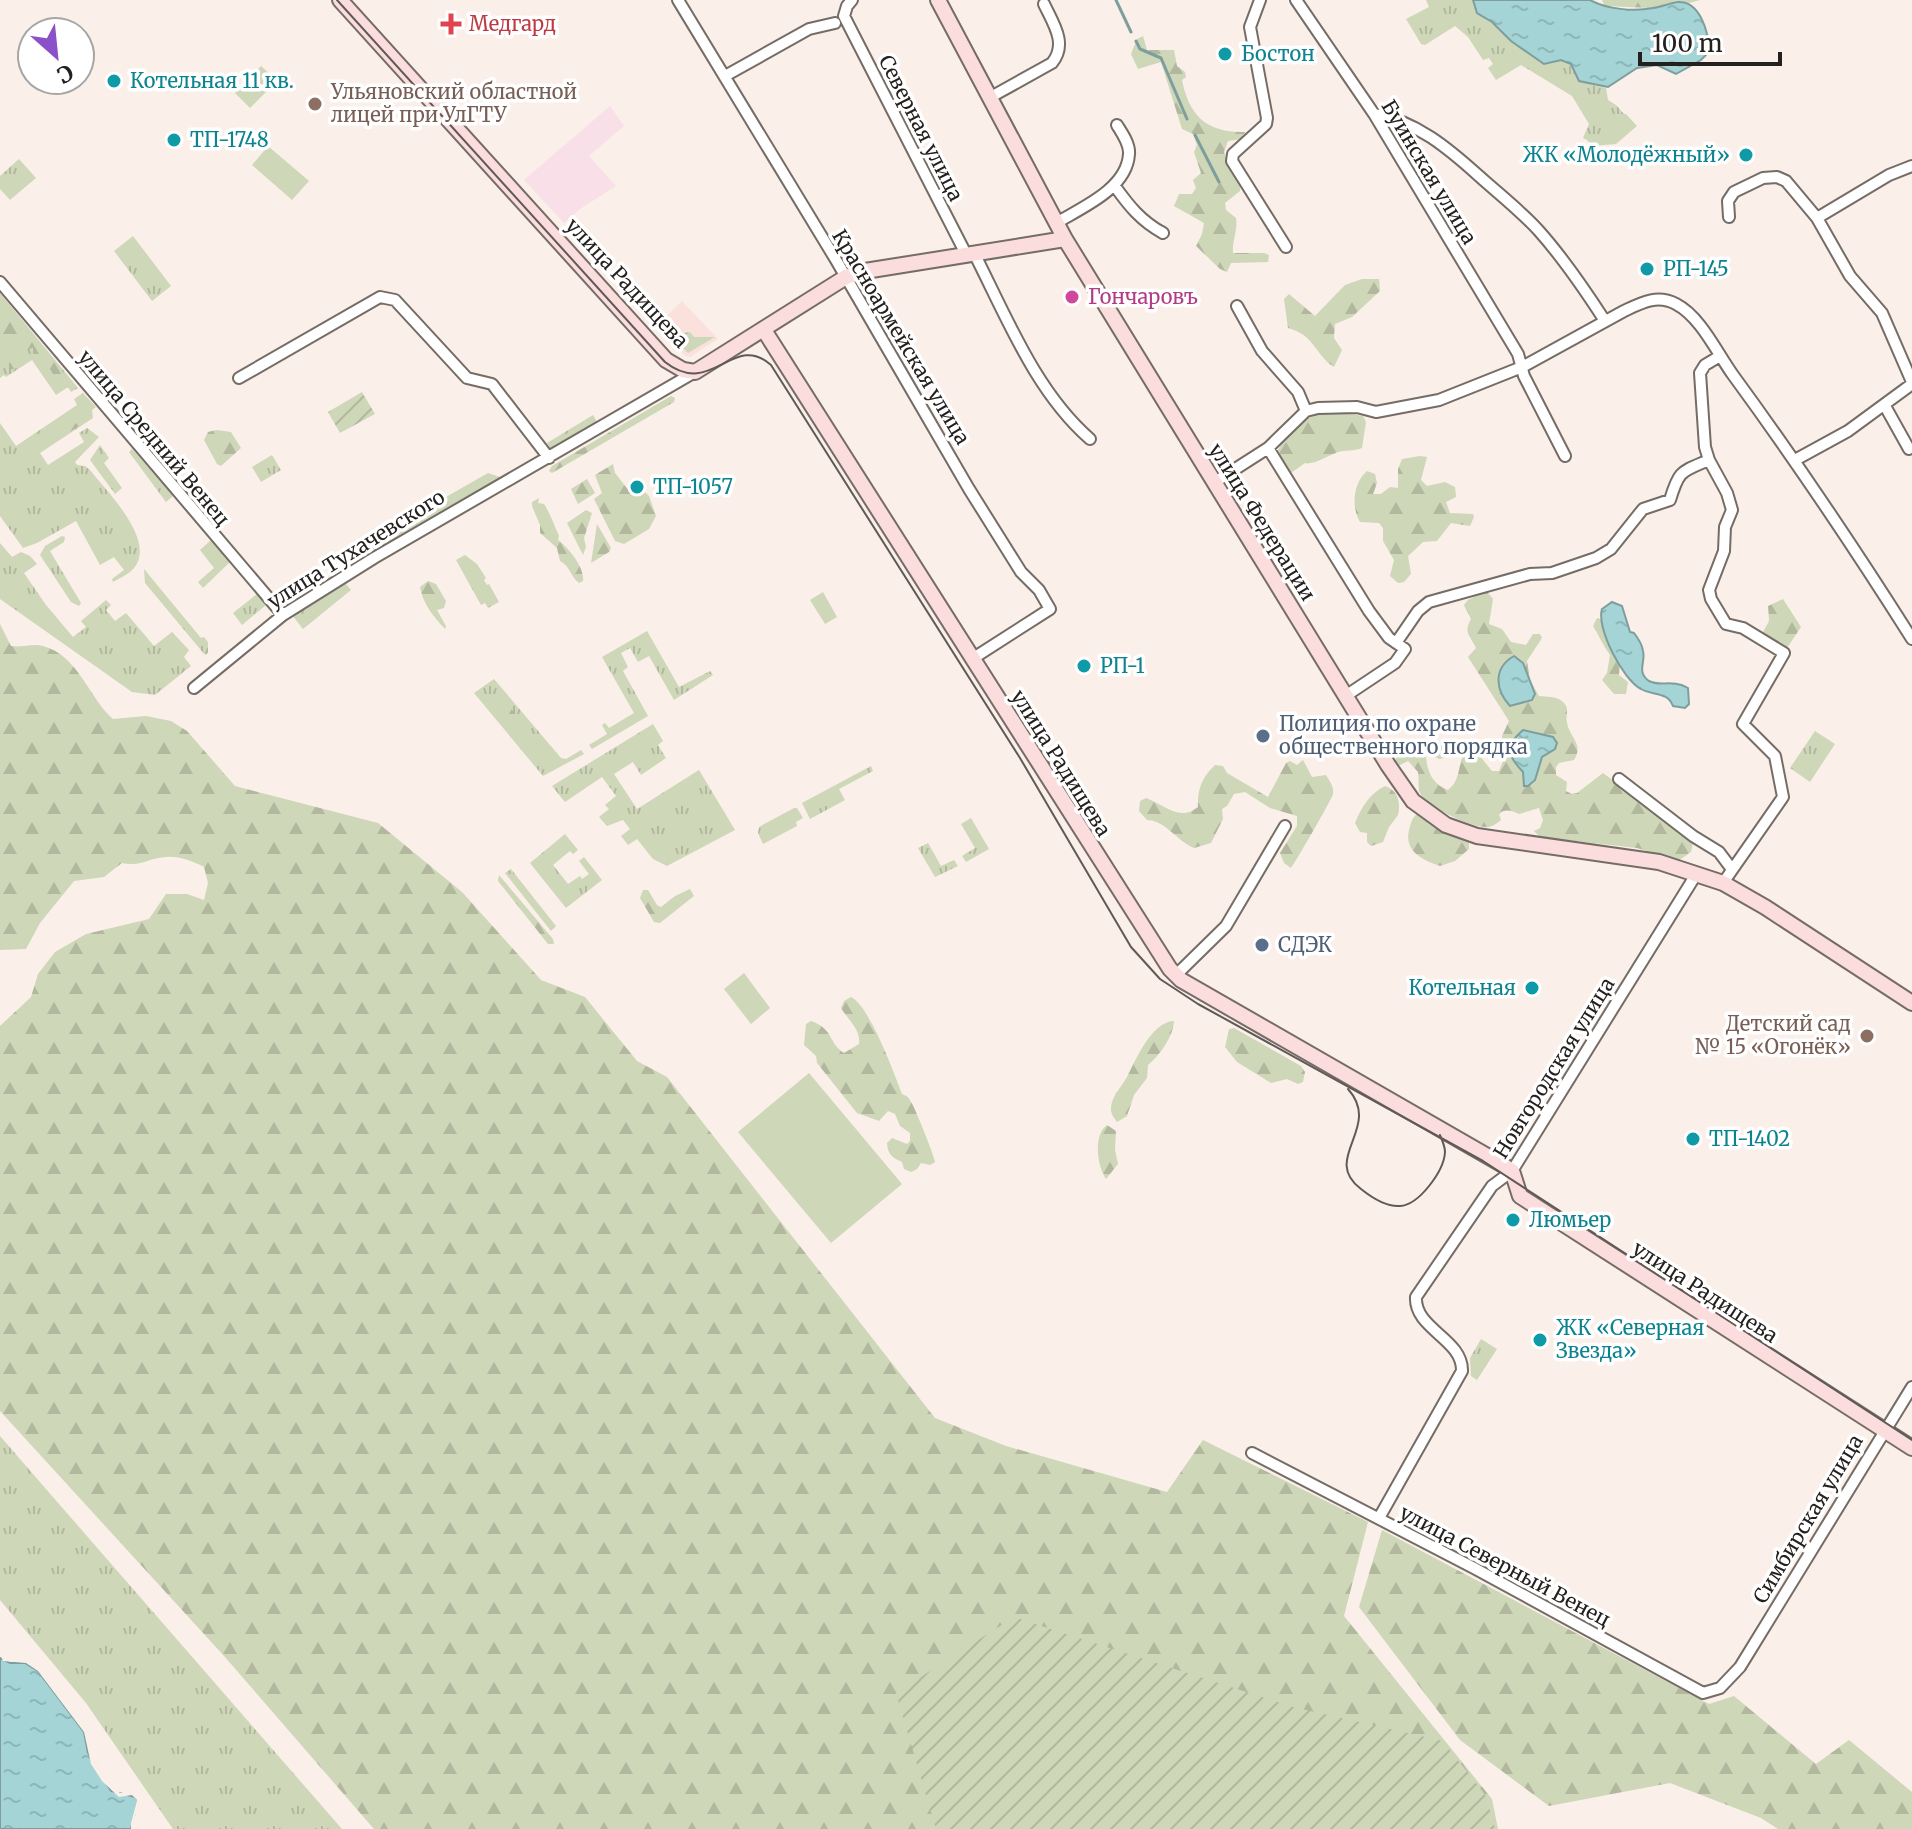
<svg xmlns="http://www.w3.org/2000/svg" width="1912" height="1829" font-family="Merriweather,serif">
<defs>
<pattern id="grass-tufts" width="24" height="20" patternUnits="userSpaceOnUse" patternTransform="scale(2)"><rect width="24" height="20" fill="#ced7b8"/><path d="M3 7l-1-3M5 7V3M7 7l1-3M15 17l-1-3M17 17v-4M19 17l1-3" fill="none" stroke="#b1b89e"/></pattern>
<pattern id="forest-firs" width="22" height="20" patternUnits="userSpaceOnUse" patternTransform="scale(2)"><rect width="22" height="20" fill="#ced7b8"/><path d="M5 1l3.5 6h-7zM16 11l3.5 6h-7z" fill="#b1b89e"/></pattern>
<pattern id="garden-furrows" width="10" height="10" patternUnits="userSpaceOnUse" patternTransform="scale(2)"><rect width="10" height="10" fill="#ced7b8"/><path d="M-1 1l2-2M0 10L10 0M9 11l2-2" fill="none" stroke="#b1b89e"/></pattern>
<pattern id="water-ripples" width="26" height="14" patternUnits="userSpaceOnUse" patternTransform="scale(2)"><rect width="26" height="14" fill="#a4d4d5"/><path d="M2 4q2-2 4 0t4 0M15 11q2-2 4 0t4 0" fill="none" stroke="#8db6b6"/></pattern>
</defs>
<rect width="100%" height="100%" fill="#faefe9"/>
<path fill="#fbe1dc" d="M682,301L718,339L690,357L685,356L656,326Z"/>
<path fill="#f9e0e8" d="M610,106L624,126L589,156L616,186L580,209L564,223L524,180Z"/>
<path fill="url(#grass-tufts)" d="M1426,0H1473L1477,13L1493,22L1511,41L1544,63L1561,60L1571,64L1579,81L1606,88L1608,100L1616,105L1624,114H1626L1637,126L1616,144L1592,146L1587,140L1583,138L1589,124L1572,96L1521,65L1496,80L1488,68L1493,64L1489,58L1483,60L1468,37L1455,26L1425,45L1421,44L1406,19L1429,7Z
M19,159L36,178L10,200L0,189V176Z
M133,236L171,286L152,301L114,251Z
M0,293L78,388L71,392L68,387L56,395L32,360L6,377L4,375L0,378Z
M667,332L675,334L690,332L694,337H715L688,353Z
M83,393L96,407L92,410L93,418L40,453L48,465L84,442L79,433L87,428L99,437L75,462L77,465L85,466L90,470C107,492 162,545 130,572C125,576 118,579 113,582L112,579L124,570L114,557L100,565L76,521L37,543L23,548L0,516V423L16,446L77,405L74,399Z
M593,415L600,427L553,453L547,443Z
M128,444L173,496L166,502L129,452L132,449Z
M100,445L109,458L104,463L122,488L115,494L90,460Z
M272,455L281,470L261,482L252,467Z
M488,473L506,479L378,550L372,549L367,542Z
M62,536L65,537L64,542L50,551L81,603L79,606L71,602L40,555L45,546Z
M211,540L230,562L203,588L198,582L214,568L200,550Z
M0,543L12,557L21,552L30,556L37,564L24,573L46,605L73,637L86,627L81,621L106,600L111,605L106,610L115,621L126,613L154,646L172,632L189,650L184,657L191,666L155,695L132,692L0,599Z
M465,555L477,564L486,578L484,580L487,585L489,584L499,602L488,608L485,603L481,605L456,560Z
M144,569L201,638L204,637L208,642V653L205,655L145,583Z
M345,583L351,590L303,629L292,615Z
M257,594L266,605L242,625L233,613Z
M647,631L679,687L710,671L713,675L674,700L649,656L638,662L630,648L621,653L628,667L623,671L648,716L592,749L589,745L607,734L602,725L605,723L609,728L634,713L602,657Z
M494,679L561,758L566,759L581,750L584,754L543,776L474,693Z
M1020,718H1029L1035,723L1032,729L1050,756H1056L1075,786L1072,793L1087,816L1096,817V823L1089,828Z
M653,724L663,741L658,745L666,758L641,775L633,762L614,774L637,809L699,770L735,830L667,866L653,859L637,839L628,845L621,836L630,829L623,820L607,826L599,817L609,809L605,805L616,796L602,777L565,802L552,786Z
M1815,731L1835,744L1810,782L1790,768Z
M871,766L873,771L839,789L845,800L810,819L802,803Z
M794,808H797L803,818L796,822L797,826L763,844L758,833L759,827Z
M971,818L989,849L966,862L962,856L975,848L961,824Z
M565,834L578,850L573,854L570,851L553,865L568,884L580,876L582,879L589,874L579,861L584,857L602,880L566,908L530,863Z
M928,843L941,866L954,860L958,866L935,877L918,848Z
M511,869L556,926L551,931L505,873Z
M1481,1339L1497,1349L1477,1380L1471,1376L1470,1358Z
M0,1436L39,1481L342,1829H173L86,1703L0,1600Z"/>
<path fill="url(#forest-firs)" d="M1602,0H1700L1689,3L1680,1L1650,8L1605,6Z
M1143,36L1147,50H1174L1177,66L1185,72L1186,77L1182,80C1189,116 1207,133 1245,132L1242,139L1228,141L1224,152L1229,167L1241,181L1240,191L1225,203L1226,210L1236,218C1238,231 1232,240 1233,253H1264L1269,255L1268,262L1231,263L1227,272L1220,269L1196,246L1202,234L1204,223L1174,206L1179,194H1192L1196,188L1193,180L1201,173L1194,152L1197,145L1193,134L1182,129L1161,62L1138,69L1131,54L1137,39Z
M1362,279H1379L1380,291L1352,317L1335,324L1334,338L1342,350L1334,367C1315,355 1315,335 1288,328L1284,299L1289,294L1315,316L1345,285Z
M0,295L34,336L35,345L42,346L71,382V388H68L56,379L46,362L34,360V347L18,354L21,361L15,369H10L8,362L0,360Z
M671,396L675,398L674,402L552,473L549,471L552,466Z
M1333,411L1363,416L1366,422L1362,448C1354,451 1351,450 1343,451C1329,453 1318,465 1305,463L1288,475L1278,450C1292,428 1306,414 1333,411Z
M88,417L90,419L43,449L31,450L32,447Z
M216,430L231,432L241,448L221,466L217,464L204,440L208,432Z
M1420,456L1427,457L1421,480L1427,486L1445,482L1455,487L1456,497L1446,502L1450,513L1473,514L1474,517L1470,526L1451,523L1437,541L1423,542L1408,556L1411,574L1404,582L1398,583L1390,576L1394,560L1383,541V528L1379,523L1360,522C1351,507 1353,483 1367,471L1375,474L1377,483L1373,494H1381L1390,487L1398,488V469L1402,459Z
M613,464L615,473L633,496L644,491L649,496L656,516L649,529L624,544L615,541L594,499L602,493L595,475Z
M587,479L595,493L578,504L571,489Z
M539,498L538,503L544,504C551,515 554,525 559,536L558,540C569,548 585,568 583,581L579,583C570,576 570,566 560,561L557,548L540,533V525L532,506V502Z
M586,510L592,513L584,538L586,547L583,555L567,523Z
M597,524L611,548L609,552L591,563Z
M428,581L436,584L446,601L444,608L437,610L446,626L445,629C433,616 423,604 420,587Z
M1484,592L1488,593L1493,599L1489,624L1502,629L1511,642L1526,645L1533,634H1540L1542,638L1527,661L1530,680L1539,696C1547,697 1558,696 1564,703C1570,710 1565,715 1567,723C1570,738 1584,744 1574,760L1559,763L1556,767V775L1567,782L1566,791L1572,794L1577,793L1603,773L1694,839L1691,852L1678,861L1637,848L1540,837L1534,831L1540,828L1543,820L1539,808L1519,814C1512,811 1505,808 1499,814L1501,820C1496,824 1491,828 1484,827C1469,826 1424,806 1419,791C1418,785 1419,778 1418,772L1408,761L1398,766L1395,762L1399,748L1450,740L1454,749L1444,758L1439,759L1427,752L1426,754C1426,769 1432,785 1448,790C1460,781 1458,767 1463,755H1479L1492,771H1499L1503,761L1502,736L1509,721L1468,657L1476,648C1470,635 1463,633 1471,619L1464,605L1468,600Z
M1783,599L1801,627L1787,648L1762,634L1769,621L1768,606Z
M1597,618L1601,619L1620,661L1619,675L1628,682L1626,694H1614L1602,680L1607,673L1610,655C1603,645 1599,636 1593,626Z
M0,624L11,646C22,648 32,643 43,646C79,656 88,697 113,719L146,716L171,721L187,731L235,786L378,823L462,892L541,980L585,997L637,1061L667,1077L935,1418L1006,1446L1167,1492L1203,1440L1368,1522L1344,1616L1492,1799L1498,1829H374L225,1657L0,1411V1026L31,997L38,974L55,952L86,934L149,919L166,894H187L204,900L208,883L204,867C192,861 179,856 166,857C148,858 142,867 122,863L104,877L74,881L40,923L26,949L0,950Z
M495,694L501,696L551,759L554,764L551,770L543,769L491,702Z
M1303,760L1312,777L1326,775C1330,782 1334,786 1333,794C1332,799 1294,865 1291,868L1284,863L1280,853L1297,826V816L1270,808L1245,792L1234,794L1227,806L1222,809L1223,819L1211,843L1194,848C1177,841 1165,820 1147,820L1139,811L1140,801L1146,798C1165,805 1179,822 1198,807C1197,790 1202,777 1215,765L1223,766L1227,773L1268,797L1286,763L1290,761L1297,765Z
M1385,786C1398,790 1401,803 1398,815L1389,827L1383,842L1371,846L1367,842V833L1360,832L1355,823C1361,808 1370,793 1385,786Z
M1418,813L1469,839V849L1455,861L1440,866C1422,860 1404,851 1409,830C1411,822 1412,818 1418,813Z
M499,875L553,939L554,944H548L498,881Z
M690,889L694,896L660,923L654,922L640,898L643,890H648L657,905L661,907L675,896Z
M851,997C869,1005 894,1073 902,1094C908,1097 907,1095 911,1102C914,1105 935,1158 935,1162L930,1165L921,1163L917,1169L911,1172L904,1169L902,1162C891,1157 888,1154 887,1143L892,1138L907,1144L910,1141V1133L900,1126L895,1114L888,1111L879,1121L857,1113L817,1063L816,1056L804,1045L806,1024L811,1021C834,1029 828,1043 844,1053L859,1044C861,1029 848,1020 841,1008L844,1001Z
M1174,1021C1173,1037 1160,1055 1148,1065L1147,1078L1134,1095L1127,1116L1117,1122C1115,1119 1112,1116 1111,1111C1110,1097 1121,1088 1127,1077C1136,1060 1151,1022 1174,1021Z
M1234,1028L1301,1066L1305,1072L1303,1082L1298,1084L1287,1079L1271,1083L1237,1062L1225,1047L1229,1029Z
M1107,1125L1116,1131L1115,1150L1118,1164L1106,1179C1097,1166 1093,1135 1107,1125Z
M1382,1530L1709,1704L1734,1696L1816,1764L1849,1740L1912,1792V1829H1778L1761,1818L1670,1783L1549,1806L1460,1740L1359,1607Z"/>
<path fill="url(#garden-furrows)" d="M362,392L375,414L340,433L328,412Z
M1014,1617L1293,1707L1443,1741L1486,1796L1495,1829H936L896,1693Z"/>
<path fill="#ced7b8" d="M261,66L277,81L250,108L235,93Z
M268,146L309,181L292,200L252,165Z
M823,592L837,617L825,624L810,600Z
M744,973L770,1008L751,1024L724,989Z
M809,1073L902,1184L831,1243L738,1132Z"/>
<path fill="url(#water-ripples)" stroke="#7e9e9e" stroke-width="2" d="M1473,0H1590C1607,9 1633,12 1653,8C1661,7 1670,3 1678,2C1701,1 1708,33 1710,51L1701,60L1676,74L1657,65L1637,68L1608,87L1579,81L1571,64L1561,60L1544,64L1511,41L1492,22L1477,13Z
M1612,602L1622,606L1630,632L1634,633C1638,638 1642,644 1643,651C1646,662 1636,672 1649,681C1660,687 1673,679 1688,688L1689,704L1685,708L1673,706C1667,691 1653,696 1641,689C1623,680 1596,628 1602,609Z
M1514,656L1523,663L1535,694L1532,700L1510,706C1495,690 1493,668 1514,656Z
M1523,730L1553,737L1557,743L1555,749L1542,757L1535,780L1528,786H1524L1523,772C1508,756 1503,747 1523,730Z
M0,1658L10,1663H25L38,1671L84,1732L88,1753L111,1791L135,1797L138,1800L131,1829H0Z"/>
<path fill="#faefe9" d="M0,1654L11,1659H27L41,1668L88,1730L95,1762L105,1778L120,1793L133,1791L141,1798L135,1817V1829H131V1823L137,1800L132,1795L119,1797L102,1781L91,1764L84,1732L38,1671L26,1663L3,1661Z"/>
<g fill="none" stroke-linecap="round" stroke-linejoin="round">
<path stroke="#7e9e9e" stroke-width="3" d="M1116,0L1131,32
M1136,41L1140,49L1161,58L1187,119
M1195,135L1219,182"/>
<defs>
<path id="street" d="M678,0L836,260L969,489L1021,572L1039,590L1050,609L972,659
M852,0L847,6L844,16L967,256
M1260,0L1250,27L1267,118L1266,124L1233,154L1232,161L1286,247
M1296,0L1374,114L1518,354L1524,376L1565,456
M725,76L809,29L835,23
M989,98L1052,63C1068,44 1053,23 1044,4
M1374,114C1416,121 1448,148 1479,176C1499,194 1521,211 1539,231C1564,259 1585,290 1605,321
M1114,185C1129,206 1141,221 1163,233
M1729,217L1728,201L1734,192L1763,178L1777,177L1786,181L1817,218L1850,276L1882,313L1912,382
M1817,218L1889,175L1912,166
M1056,223C1081,208 1127,189 1129,154C1130,144 1122,133 1117,125
M975,255C1007,318 1036,392 1090,439
M0,282L283,615
M1237,306L1262,351L1298,392L1306,411
M1720,356L1705,365L1700,373L1705,447L1709,460L1727,493L1732,510L1725,527L1724,551L1709,590L1711,599L1726,624L1743,628L1784,653L1743,724L1775,756L1783,797L1723,883
M239,378L380,297L395,300L467,378L492,384L549,458
M1885,406L1909,449
M1268,448L1369,611L1389,638L1405,649L1395,663L1347,695
M1795,460L1848,431L1912,384
M1215,482L1268,448L1306,411L1318,408L1357,407L1376,412L1439,400L1522,367L1624,311C1641,303 1657,294 1676,304C1701,317 1717,353 1733,375C1796,461 1855,549 1912,639
M1396,643L1418,611L1429,602L1530,574L1552,573L1596,558L1611,549L1643,509L1670,500C1679,470 1681,472 1709,460
M194,688L283,615L374,558L695,372
M1619,779L1693,836L1719,852L1731,868
M1176,975L1226,926L1285,826
M1252,1453L1474,1568L1703,1693L1720,1688L1740,1667L1912,1387
M1379,1518L1462,1371C1463,1339 1414,1329 1416,1297L1492,1186L1512,1171L1697,873"/>
<path id="secondary" d="M340,0L666,360L683,370L695,372L846,277L865,271L1065,239
M938,0L1065,239L1388,765L1413,801L1446,825L1477,836L1659,862L1723,883L1765,907L1912,1003
M764,330L1170,969L1181,980L1503,1165L1512,1171L1520,1196L1912,1448"/>
</defs>
<use href="#street" stroke="#756c66" stroke-width="14"/>
<use href="#secondary" stroke="#756c66" stroke-width="18"/>
<use href="#street" stroke="#fff" stroke-width="10"/>
<use href="#secondary" stroke="#fbdddd" stroke-width="14"/>
<path stroke="#605a57" stroke-width="2" d="M337,0L665,362C712,399 733,331 771,365L1020,758L1131,947L1160,979L1198,1004L1483,1161L1912,1440
M1348,1089C1383,1128 1320,1158 1361,1189C1371,1197 1387,1207 1400,1206C1419,1205 1444,1171 1445,1152C1445,1146 1442,1140 1440,1135"/>
</g>
<path fill="#e0444e" stroke="#fff" stroke-width="3" d="M447 12h8v8h8v8h-8v8h-8v-8h-8v-8h8z"/>
<g fill="#0f9aa8" stroke="#fff" stroke-width="3">
<circle cx="1225" cy="54" r="8"/>
<circle cx="114" cy="81" r="8"/>
<circle cx="174" cy="140" r="8"/>
<circle cx="1746" cy="155" r="8"/>
<circle cx="1647" cy="269" r="8"/>
<circle cx="637" cy="487" r="8"/>
<circle cx="1084" cy="666" r="8"/>
<circle cx="1532" cy="988" r="8"/>
<circle cx="1693" cy="1139" r="8"/>
<circle cx="1513" cy="1220" r="8"/>
<circle cx="1540" cy="1340" r="8"/>
</g>
<g fill="#8d6e63" stroke="#fff" stroke-width="3">
<circle cx="315" cy="104" r="8"/>
<circle cx="1867" cy="1036" r="8"/>
</g>
<circle fill="#d1479c" stroke="#fff" stroke-width="3" cx="1072" cy="297" r="8"/>
<g fill="#5c6f8a" stroke="#fff" stroke-width="3">
<circle cx="1263" cy="736" r="8"/>
<circle cx="1262" cy="945" r="8"/>
</g>
<g text-anchor="middle" stroke-width="7" stroke-linejoin="round" paint-order="stroke">
<g font-size="20" fill="#be3a42" stroke="#fff" text-anchor="start">
<text x="469" y="31">Медгард</text>
</g>
<g font-size="20" fill="#0d838f" stroke="#fff" text-anchor="start">
<text x="1241" y="61">Бостон</text>
<text x="130" y="88">Котельная 11 кв.</text>
<text x="190" y="147">ТП-1748</text>
<text x="1730" y="162" text-anchor="end">ЖК «Молодёжный»</text>
<text x="1663" y="276">РП-145</text>
<text x="653" y="494">ТП-1057</text>
<text x="1100" y="673">РП-1</text>
<text x="1516" y="995" text-anchor="end">Котельная</text>
<text x="1709" y="1146">ТП-1402</text>
<text x="1529" y="1227">Люмьер</text>
<text x="1556" y="1335">ЖК «Северная<tspan x="1556" dy="23">Звезда»</tspan></text>
</g>
<g font-size="20" fill="#785e54" stroke="#fff" text-anchor="start">
<text x="331" y="99">Ульяновский областной<tspan x="331" dy="23">лицей при УлГТУ</tspan></text>
<text x="1851" y="1031" text-anchor="end">Детский сад<tspan x="1851" dy="23">№ 15 «Огонёк»</tspan></text>
</g>
<g font-size="20" fill="#24201e" stroke="#fff">
<text transform="translate(921 128) rotate(63)" y="7">Северная улица</text>
<text transform="translate(1429 172) rotate(59)" y="7">Буинская улица</text>
<text transform="translate(627 283) rotate(47)" y="7">улица Радищева</text>
<text transform="translate(901 337) rotate(59)" y="7">Красноармейская улица</text>
<text transform="translate(154 438) rotate(50)" y="7">улица Средний Венец</text>
<text transform="translate(1262 522) rotate(58)" y="7">улица Федерации</text>
<text transform="translate(356 549) rotate(-32)" y="7">улица Тухачевского</text>
<text transform="translate(1061 763) rotate(58)" y="7">улица Радищева</text>
<text transform="translate(1554 1068) rotate(-58)" y="7">Новгородская улица</text>
<text transform="translate(1705 1292) rotate(33)" y="7">улица Радищева</text>
<text transform="translate(1808 1519) rotate(-59)" y="7">Симбирская улица</text>
<text transform="translate(1505 1566) rotate(28)" y="7">улица Северный Венец</text>
</g>
<g font-size="20" fill="#b23c85" stroke="#fff" text-anchor="start">
<text x="1088" y="304">Гончаровъ</text>
</g>
<g font-size="20" fill="#4e5e75" stroke="#fff" text-anchor="start">
<text x="1279" y="731">Полиция по охране<tspan x="1279" dy="23">общественного порядка</tspan></text>
<text x="1278" y="952">СДЭК</text>
</g>
</g>
<g transform="translate(56 56) rotate(153)"><circle r="38" fill="#ffffff" stroke="#a7a6a5" stroke-width="2"/>
<path d="M0-6L14 30L0 20L-14 30Z" fill="#8a51c8"/>
<text y="-12" font-size="22" font-weight="bold" text-anchor="middle" fill="#24201e">С</text>
</g>
<path d="M1640 52v12h140v-12" fill="none" stroke="#24201e" stroke-width="4"/>
<text x="1652" y="52" font-size="24" fill="#24201e" stroke="#ffffff" stroke-width="6" paint-order="stroke">100 m</text>
</svg>
